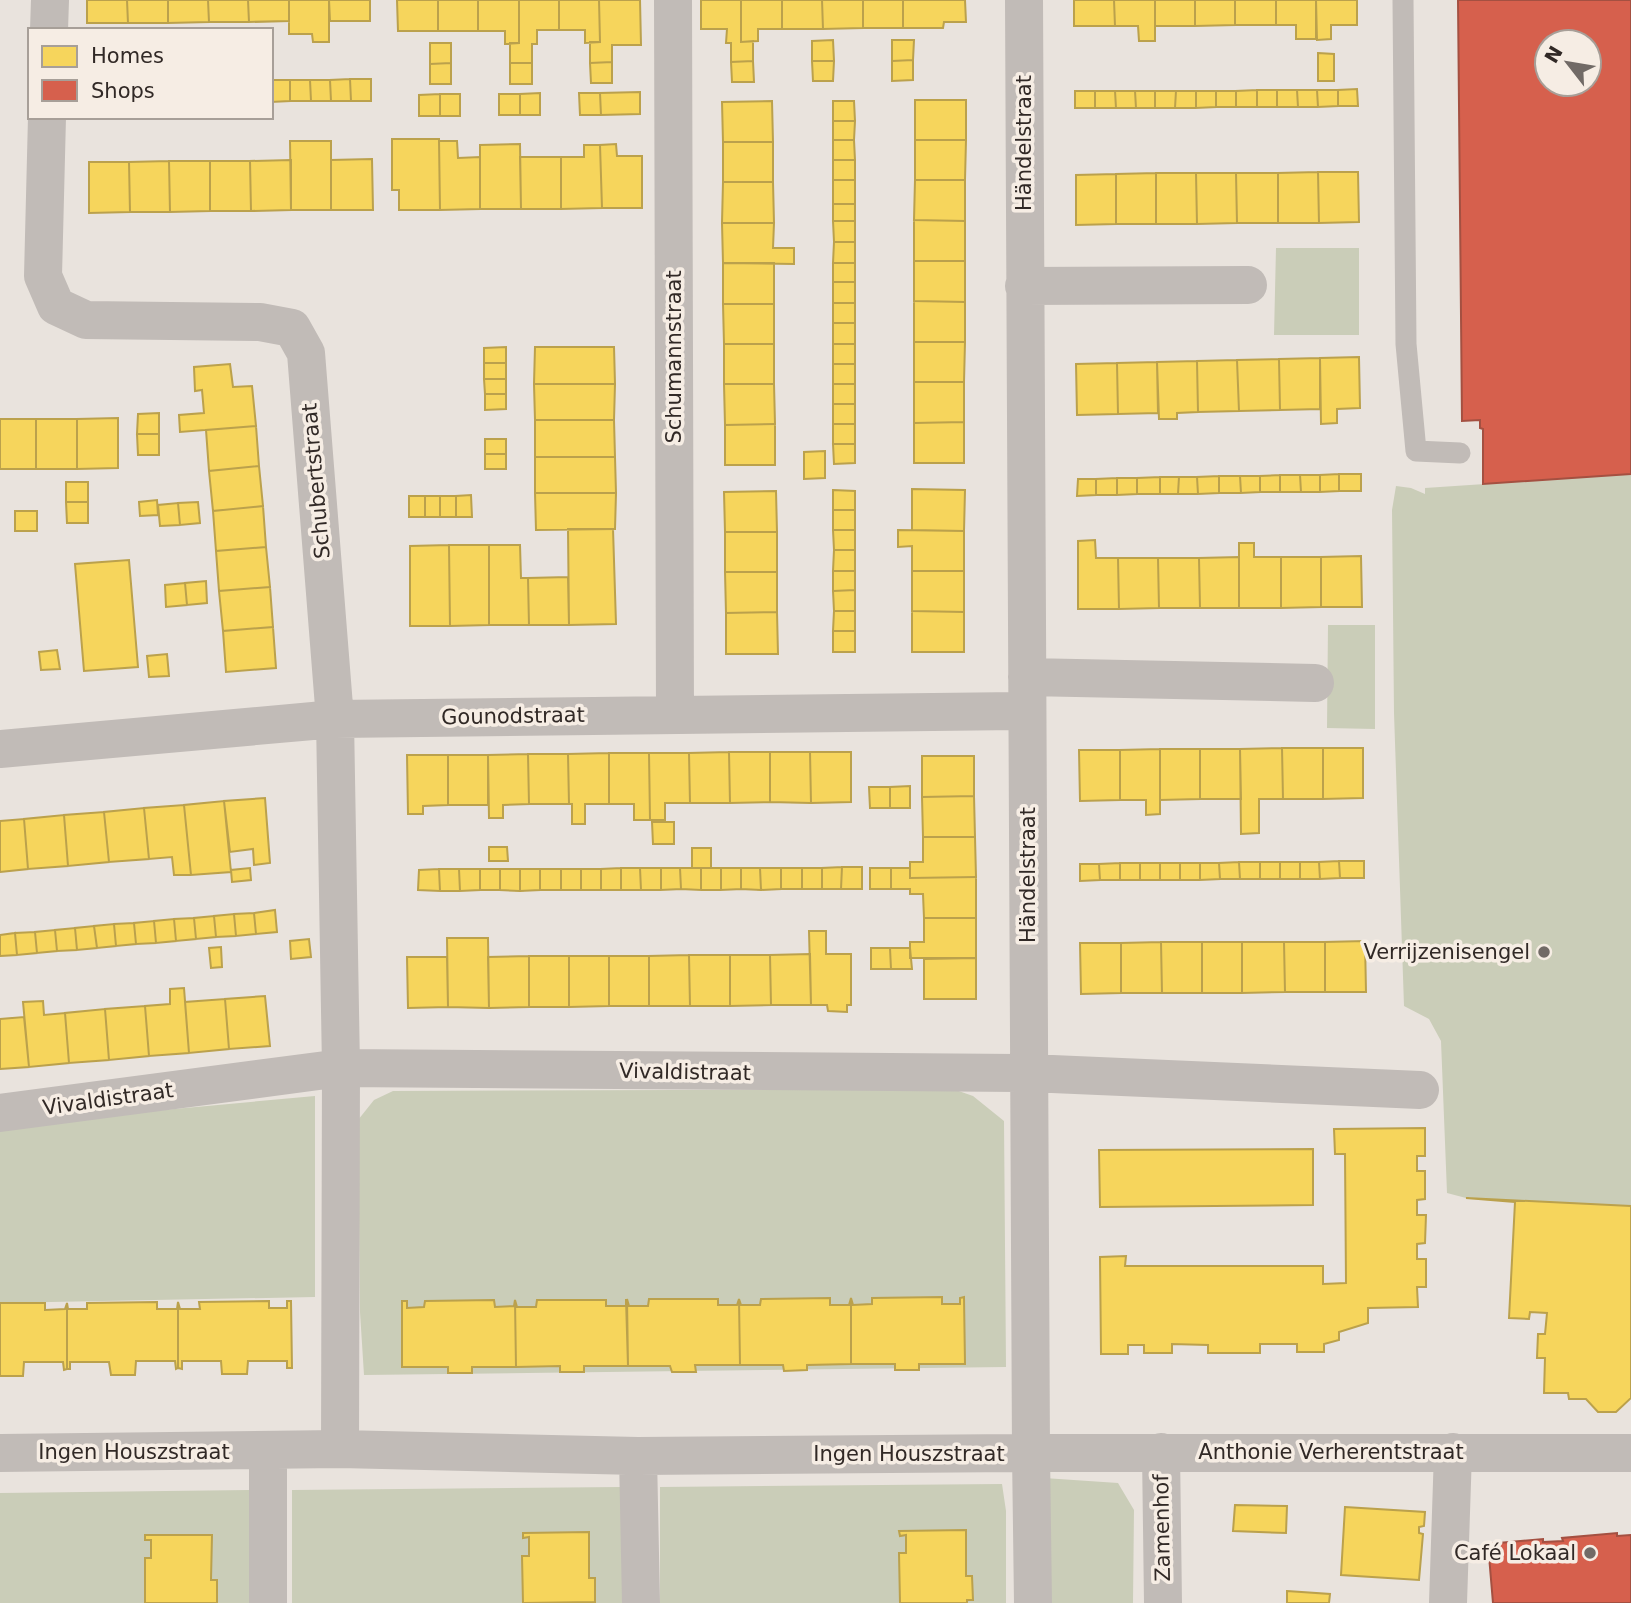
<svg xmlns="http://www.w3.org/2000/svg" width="1631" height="1603" font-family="'DejaVu Sans',sans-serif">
<rect width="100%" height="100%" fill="#e9e3dd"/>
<path fill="#cacdb8" d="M1276,248H1359V335H1274Z
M1631,474V1206L1466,1198L1447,1193L1441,1041L1429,1019L1404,1006L1394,713L1392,510L1396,486L1411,488L1425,494V488Z
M1328,625H1375V729L1327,728Z
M953,1089L973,1096L1004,1121L1006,1367L364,1375L360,1312L358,1120L374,1100L393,1091Z
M315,1096V1297L0,1303V1125Z
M1044,1478L1118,1483L1134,1510L1133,1603H1041Z
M1002,1484L1006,1511V1603H660V1487Z
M621,1487L624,1603H292V1490Z
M249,1490L251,1603H0V1493Z"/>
<path fill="#f6d55c" stroke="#bba14c" stroke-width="2" d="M87,0H127L128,23H87Z
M127,0H168V23H128Z
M168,0H208L209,22L168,23Z
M208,0H248L249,22H209Z
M248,0H289V21L249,22Z
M289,0H329V42H313L312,34H289Z
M329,0H370V21H330Z
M397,0H438V31H398Z
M438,0H478V31H438Z
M478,0H519V43L505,44V31H478Z
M519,0H559V30H537V44H532V63H510V43H519Z
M559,0H599L600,42L585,43V30H559Z
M599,0H640L641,45H612V62L590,63V42H600Z
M701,0H741V42L753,41V61L731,62V43H726L727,29H701Z
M741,0H782V29H758V41L741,42Z
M782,0H822L823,29H782Z
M822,0H863V28L823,29Z
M863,0H903V28H863Z
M903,0H965L966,22H944L943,28H903Z
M1074,0H1114L1115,26H1074Z
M1114,0H1155V41H1139L1138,26H1115Z
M1155,0H1195V26H1155Z
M1195,0H1235V25L1195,26Z
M1235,0H1276V25H1235Z
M1276,0H1316V39H1296V25H1276Z
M1316,0H1357V25H1331V39L1317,40Z
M833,40L834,61H812V41Z
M892,40H914L913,60L892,61Z
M430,43H451V63L430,64Z
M1318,53L1334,54V81H1318Z
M913,60V80L892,81V61Z
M753,61L754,82H732L731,62Z
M812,61H834L833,81H813Z
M612,62V83H591L590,63Z
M451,63V84H430V64Z
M510,63H532V84H510Z
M350,79L351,101H331L330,80Z
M350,79H371V101H351Z
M271,80H290V101L271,102Z
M290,80H310L311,101H290Z
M310,80H330L331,101H311Z
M1357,89L1358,106H1338V90Z
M1257,90V107H1236V91Z
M1257,90H1277V107H1257Z
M1277,90H1297L1298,107H1277Z
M1297,90H1317L1318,107H1298Z
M1317,90H1338V106L1318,107Z
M1075,91H1095V108H1075Z
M1095,91H1115L1116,108H1095Z
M1115,91H1135L1136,108H1116Z
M1135,91H1155V108H1136Z
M1155,91H1176L1175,108H1155Z
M1176,91H1196V108H1175Z
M1196,91H1216V107L1196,108Z
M1216,91H1236V107H1216Z
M640,92V114L601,115L600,93Z
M540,93V115H520V94Z
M579,93H600L601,115H580Z
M440,94H460V116H440Z
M440,94V116H419V95Z
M499,94H520V115H499Z
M915,100H966V140H915Z
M772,101L773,142H723L722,102Z
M833,101H854L855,121H833Z
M833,121H855L854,140H833Z
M392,139H439L440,210H399V190H392Z
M833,140H854L855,160H833Z
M915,140H966L965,180H915Z
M290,141H331V210H291Z
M439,141H457L458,158L480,157V209L440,210Z
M723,142H773V182H723Z
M520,144L521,209H480V145Z
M616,144L617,156H642V208H602L600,145Z
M584,145H600L602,208L561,209V157H584Z
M520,157H561V209H521Z
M372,159L373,210H331V160Z
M291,160V210L251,211L250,161Z
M833,160H855V180H833Z
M169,161L170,212H130L129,162Z
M169,161H210V211L170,212Z
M210,161H250L251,211H210Z
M89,162H129L130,212L89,213Z
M1318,172L1319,223H1278V173Z
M1318,172H1358L1359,222L1319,223Z
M1156,173H1196L1197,224H1156Z
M1156,173V224H1116V174Z
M1196,173H1236L1237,223L1197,224Z
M1236,173H1278V223H1237Z
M1116,174V224L1076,225V175Z
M833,180H855V204H833Z
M915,180H965V221L914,220Z
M723,182H773L774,223H722Z
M833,204H855V221H833Z
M914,220L965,221V261H914Z
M833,221H855V242H834Z
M722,223H774L773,248H794V264L723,263Z
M834,242H855V263H833Z
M914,261H965V302L914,301Z
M723,263H774V304H723Z
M833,263H855V282H833Z
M833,282H855V303H833Z
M914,301L965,302V342H914Z
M833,303H855V323H833Z
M723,304H774V344H724Z
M833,323H855V344H833Z
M914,342H965L964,382H914Z
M724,344H774V384H724Z
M833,344H855V364H833Z
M506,347V363H484V348Z
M535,347H614L615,384H534Z
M1359,357L1360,408L1337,409V423L1321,424L1320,358Z
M1320,358V409L1280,410L1279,359Z
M1279,359L1280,410L1239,411L1237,360Z
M1237,360L1239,411L1198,412L1197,361Z
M1197,361L1198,412L1177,413V419H1159L1157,362Z
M1157,362L1158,413L1118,414L1117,363Z
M484,363H506V379H484Z
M1117,363L1118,414L1077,415L1076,364Z
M230,364L233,387L252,386L256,426L180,432L179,415L204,413L202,390L195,391L194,367Z
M833,364H855V384H833Z
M484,379H506V394H485Z
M914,382H964V422L914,423Z
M534,384H615L614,420H535Z
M724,384H774L775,424L725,425Z
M833,384H855V404H833Z
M485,394H506V409L485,410Z
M833,404H855V424H833Z
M159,413V434H137L138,414Z
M118,418V468L77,469V419Z
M0,419H36V469H0Z
M36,419H77V469H36Z
M535,420H614L615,457H535Z
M964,422V463H914V423Z
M775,424V465H725V425Z
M833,424H855V444H833Z
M256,426L259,466L209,471L206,430Z
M137,434H159V455H138Z
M485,439H506V454H485Z
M833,444H855V463L834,464Z
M825,451V478L804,479V452Z
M485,454H506V469H485Z
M535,457H615L616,493H535Z
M259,466L263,506L213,511L209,471Z
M1339,474V491L1320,492V475Z
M1339,474H1361V491H1339Z
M1280,475H1300L1301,492H1280Z
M1280,475V492H1260V476Z
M1300,475H1320V492H1301Z
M1219,476H1240L1241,493H1219Z
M1219,476V493L1198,494L1197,477Z
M1240,476H1260V492L1241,493Z
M1160,477H1179L1178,494H1160Z
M1160,477V494H1137V478Z
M1179,477H1197L1198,494H1178Z
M1117,478H1137V494L1117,495Z
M1117,478V495H1096V479Z
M1078,479H1096V495L1077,496Z
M66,482H88V502H66Z
M912,489L965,490L964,531L912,530Z
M833,490L855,491V510H833Z
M776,491L777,532H725L724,492Z
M535,493H616L615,529L536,530Z
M471,495L472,517H456V496Z
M409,496H425V517H409Z
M425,496H440V517H425Z
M440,496H456V517H440Z
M157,500L158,515L140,516L139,502Z
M66,502H88V523H67Z
M198,502L200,523L180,525L178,503Z
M178,503L180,525L160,526L158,505Z
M263,506L266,547L216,551L213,511Z
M833,510H855V530H833Z
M15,511H37V531H15Z
M568,529H613L616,624L569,625Z
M833,530H855V550H834Z
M898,530L964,531V571H912V546L898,547Z
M725,532H777V572H725Z
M1095,540L1096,558H1118L1119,609H1078V541Z
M1239,543H1254V557H1281V608H1239Z
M449,545L450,626H410V546Z
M449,545H489V625L450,626Z
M489,545H520L521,578H528L529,625H489Z
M266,547L270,587L219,591L216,551Z
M834,550H855V571H833Z
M1361,556L1362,607H1321V557Z
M1239,557V608H1200L1199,558Z
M1281,557H1321V607L1281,608Z
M1118,558H1158L1159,608L1119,609Z
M1158,558H1199L1200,608H1159Z
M129,560L138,667L84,671L75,564Z
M833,571H855V590L833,591Z
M912,571H964V612L912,611Z
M725,572H777V612L726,613Z
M568,577L569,625H529L528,578Z
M206,581L207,603L187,605L185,583Z
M185,583L187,605L166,607L165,585Z
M270,587L273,627L223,631L219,591Z
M855,590V611H834L833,591Z
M834,611H855V631H833Z
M912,611L964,612V652H912Z
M777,612L778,654H726V613Z
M273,627L276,668L226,672L223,631Z
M833,631H855V652H833Z
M57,650L60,669L41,670L39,652Z
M167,654L169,676L149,677L147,656Z
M1282,748H1323V799H1283Z
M1282,748L1283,799H1259V833L1241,834L1240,749Z
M1323,748H1363V798L1323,799Z
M1160,749H1200V799L1160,800Z
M1160,749V814L1146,815V800H1120V750Z
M1200,749H1240L1241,799H1200Z
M1079,750H1120V800L1080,801Z
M729,752H770V802L730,803Z
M729,752L730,803H690L689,753Z
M770,752H810L811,803L770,802Z
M810,752H851V802L811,803Z
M609,753H649L650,820H634V804H609Z
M609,753V804H585V824H572V804H569L568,754Z
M649,753H689L690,803H665V820H650Z
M528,754H568L569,804H529Z
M528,754L529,804L503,805V818H489L488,755Z
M407,755H448V805L423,806V814H408Z
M448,755H488V805H448Z
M922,756H974V796L922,797Z
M910,786V808H890V787Z
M869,787H890V808H870Z
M974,796L975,837H923L922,797Z
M265,798L270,863L254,865L253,849L230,852L224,801Z
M224,801L231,872L191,875L184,805Z
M184,805L191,875H174L172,857L149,859L144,808Z
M144,808L149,859L109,862L104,812Z
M104,812L109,862L68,866L64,815Z
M64,815L68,866L28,869L24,819Z
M24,819L28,869L0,872V821Z
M652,822H674V844H653Z
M923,837H975L976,877L910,878V862H923Z
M489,847H507L508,861H489Z
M692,848H711V868H692Z
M1339,861L1340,878L1320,879L1319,862Z
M1339,861H1364V878H1340Z
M1239,862H1260V879H1240Z
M1239,862L1240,879H1220L1219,863Z
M1260,862H1280V879H1260Z
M1280,862H1300V879H1280Z
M1300,862H1319L1320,879H1300Z
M1120,863H1140V880H1120Z
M1120,863V880H1100L1099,864Z
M1140,863H1160V880H1140Z
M1160,863H1180V880H1160Z
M1180,863H1200V880H1180Z
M1200,863H1219L1220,879L1200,880Z
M1080,864H1099L1100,880L1080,881Z
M842,867L841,889H822V868Z
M842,867H862V889H841Z
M250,868L251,880L232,882L231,870Z
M621,868V890H601V869Z
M621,868H640L641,890H621Z
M640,868H661V890H641Z
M661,868H680L681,889L661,890Z
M680,868H701V890L681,889Z
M701,868H721V890H701Z
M721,868H741V889L721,890Z
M741,868H760L761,890L741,889Z
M760,868H781V889L761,890Z
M781,868H802V889H781Z
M802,868H822V889H802Z
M870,868H891V889H870Z
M891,868H910V878L976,877V918H924L923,894H910V889H891Z
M439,869L440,891L418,890L419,870Z
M439,869H459L460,891H440Z
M459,869H480V890L460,891Z
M480,869H500V890H480Z
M500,869H520V891L500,890Z
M520,869H540V890L520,891Z
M540,869H561V890H540Z
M561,869H581V890H561Z
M581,869H601V890H581Z
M275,910L277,932L256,934L254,913Z
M254,913L256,934L236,936L234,914Z
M234,914L236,936L216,937L214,916Z
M214,916L216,937L196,939L194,918Z
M194,918L196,939L176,941L174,919Z
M924,918H976V958H910V942H924Z
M174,919L176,941L156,943L154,921Z
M154,921L156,943L136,944L134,923Z
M134,923L136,944L116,946L114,924Z
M114,924L116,946L97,948L94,926Z
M94,926L97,948L77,950L75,928Z
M75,928L77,950L57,951L55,930Z
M55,930L57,951L37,953L35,932Z
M809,931H826V954H851V1005H847V1012L828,1011L827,1005H811Z
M35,932L37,953L17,955L15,933Z
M15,933L17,955L0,956V935Z
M447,938H488L489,1008L448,1007Z
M309,939L311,957L291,959L290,941Z
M1365,941L1366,992H1325V942Z
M1161,942H1202V993H1162Z
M1161,942L1162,993H1121V943Z
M1202,942H1242V993H1202Z
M1242,942H1284L1285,992L1242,993Z
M1284,942H1325V992H1285Z
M1080,943H1121V993L1081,994Z
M221,947L222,967L211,968L209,948Z
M871,948H890L891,969H871Z
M890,948H910L912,969H891Z
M810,954L811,1005H771L770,955Z
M689,955H730V1006H690Z
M689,955L690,1006H649V956Z
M730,955H770L771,1005L730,1006Z
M529,956V1007L489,1008L488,957Z
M529,956H569V1007H529Z
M569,956H609V1006L569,1007Z
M609,956H649V1006H609Z
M407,957H447L448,1007L408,1008Z
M976,958V999H924V959Z
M184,988L189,1053L149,1056L145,1006L170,1004V989Z
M265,996L270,1046L229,1049L225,999Z
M225,999L229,1049L189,1053L185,1002Z
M43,1001L44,1015L65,1013L69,1063L29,1067L23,1002Z
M145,1006L149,1056L109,1060L105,1009Z
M105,1009L109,1060L69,1063L65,1013Z
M24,1017L29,1067L0,1069V1019Z
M1425,1128V1156H1417V1171H1425V1199L1417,1200V1215H1426L1425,1243L1417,1244V1259H1426V1287H1417L1418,1307L1368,1308V1323L1339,1332V1340L1324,1344V1352H1297V1344H1260V1353H1208V1345L1172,1344V1353H1144V1345H1128V1354H1101L1100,1257L1126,1256L1125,1266H1323V1284L1346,1283L1345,1154H1335L1334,1129Z
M1313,1149V1205L1100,1207L1099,1150Z
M1466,1198L1631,1206V1398L1616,1412H1598L1586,1399H1569L1568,1393H1544L1545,1358H1537L1538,1334H1545L1547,1313L1530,1312L1529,1319L1509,1318L1515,1202Z
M942,1297V1304H960V1298L964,1297L965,1364H919V1370H895V1364H851V1298L853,1305L872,1304V1298Z
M830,1298V1305H849L851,1298V1364L807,1365V1370L784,1371L783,1365H740L739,1299L741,1305H760L761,1299Z
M626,1299L628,1366H584V1372H560V1366L516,1367L515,1300L517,1307H536L537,1300H606V1306H626Z
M627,1299L629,1306H648L649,1299H718V1305H737L739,1299L740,1365H695L696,1372H672L670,1366H628Z
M494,1300L495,1307L514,1306L515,1300L516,1367H472V1373H448V1367H402V1301H407V1308L424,1307L425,1301Z
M269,1301V1308H287V1301H291L292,1368H287V1361H248L247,1374H222L221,1361H182V1369L178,1368V1302L180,1309H200L199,1302Z
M157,1302V1309H177L178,1302V1368L176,1369L175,1361H136L135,1375H111L109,1362H70V1369H67V1303L68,1309H87V1303Z
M0,1303H45V1310L65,1309L67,1303V1369L64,1370L63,1362H24L23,1376H0Z
M1235,1505L1287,1506L1286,1533L1233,1531Z
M1345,1507L1425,1512L1424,1526L1419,1527V1533L1423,1534L1419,1580L1341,1575Z
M966,1530V1576H972L973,1600H967V1603H900L899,1553H906V1535L900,1536L899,1531Z
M589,1532V1578H595V1602L523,1603L522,1556H529V1537L523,1538V1533Z
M145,1535H212L211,1580H217V1603H145V1558H151V1540H145Z
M1287,1591L1330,1594L1329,1603H1287Z"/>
<path fill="#d6604d" stroke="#a45041" stroke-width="2" fill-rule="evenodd" d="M1458,0H1631V474L1483,484V429L1480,428V420L1462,421ZM1547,42H1589V84H1547Z
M1617,1533V1536L1631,1535V1603H1493L1488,1544L1543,1539V1542L1563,1541L1562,1538Z"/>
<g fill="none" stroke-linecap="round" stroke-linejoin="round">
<path stroke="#c1bbb7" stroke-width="21" d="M1403,0L1406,344L1416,451L1460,453"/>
<path stroke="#c1bbb7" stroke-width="38" d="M673,0L675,714
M1024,0L1031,1453H1631
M49,30L50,0
M47,117L43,276L56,306L86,320L260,322L292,328L306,353L335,719L341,1068L340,1449
M1024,286L1248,285
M1027,677L1315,683
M0,749L335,719L1027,711
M0,1113L341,1068L1029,1073L1420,1090
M1161,1452L1163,1603
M0,1453L340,1449L638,1456L1031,1453L1033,1603
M638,1456L641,1603
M268,1603V1452
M1448,1603L1453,1452"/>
</g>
<g fill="#716a66" stroke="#f6ede4" stroke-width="2.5">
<circle cx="1544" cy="952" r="7"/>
<circle cx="1590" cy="1553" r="7"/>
</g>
<g text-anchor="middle" stroke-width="7" stroke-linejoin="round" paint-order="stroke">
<g font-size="21" fill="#312926" stroke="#f6ede4">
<text transform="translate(1024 143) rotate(-90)" y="7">Händelstraat</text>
<text transform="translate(674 357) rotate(-90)" y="7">Schumannstraat</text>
<text transform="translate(316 481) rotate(-95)" y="7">Schubertstraat</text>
<text transform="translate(513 716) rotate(-1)" y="7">Gounodstraat</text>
<text transform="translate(1028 875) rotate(-90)" y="7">Händelstraat</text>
<text transform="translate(685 1072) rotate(1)" y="7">Vivaldistraat</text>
<text transform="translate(108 1099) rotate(-8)" y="7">Vivaldistraat</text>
<text x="134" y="1459">Ingen Houszstraat</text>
<text x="1331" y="1459">Anthonie Verherentstraat</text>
<text x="909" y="1461">Ingen Houszstraat</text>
<text transform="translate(1162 1528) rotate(-91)" y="7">Zamenhof</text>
</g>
<g font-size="21" fill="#312926" stroke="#f6ede4" text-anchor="end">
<text x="1530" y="959">Verrijzenisengel</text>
<text x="1576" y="1560">Café Lokaal</text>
</g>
</g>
<rect x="28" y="28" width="245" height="91" fill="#f6ede4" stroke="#a79f98" stroke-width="2"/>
<rect x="42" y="46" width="35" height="21" fill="#f6d55c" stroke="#a79f98" stroke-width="2"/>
<text x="91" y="63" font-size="21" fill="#312926">Homes</text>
<rect x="42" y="80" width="35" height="21" fill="#d6604d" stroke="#a79f98" stroke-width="2"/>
<text x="91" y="98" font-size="21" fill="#312926">Shops</text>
<g transform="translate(1568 63) rotate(301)"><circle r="33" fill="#f6ede4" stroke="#a79f98" stroke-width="2"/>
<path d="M0-5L12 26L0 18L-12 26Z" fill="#716a66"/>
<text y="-10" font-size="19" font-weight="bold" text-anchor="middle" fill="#312926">N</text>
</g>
</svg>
